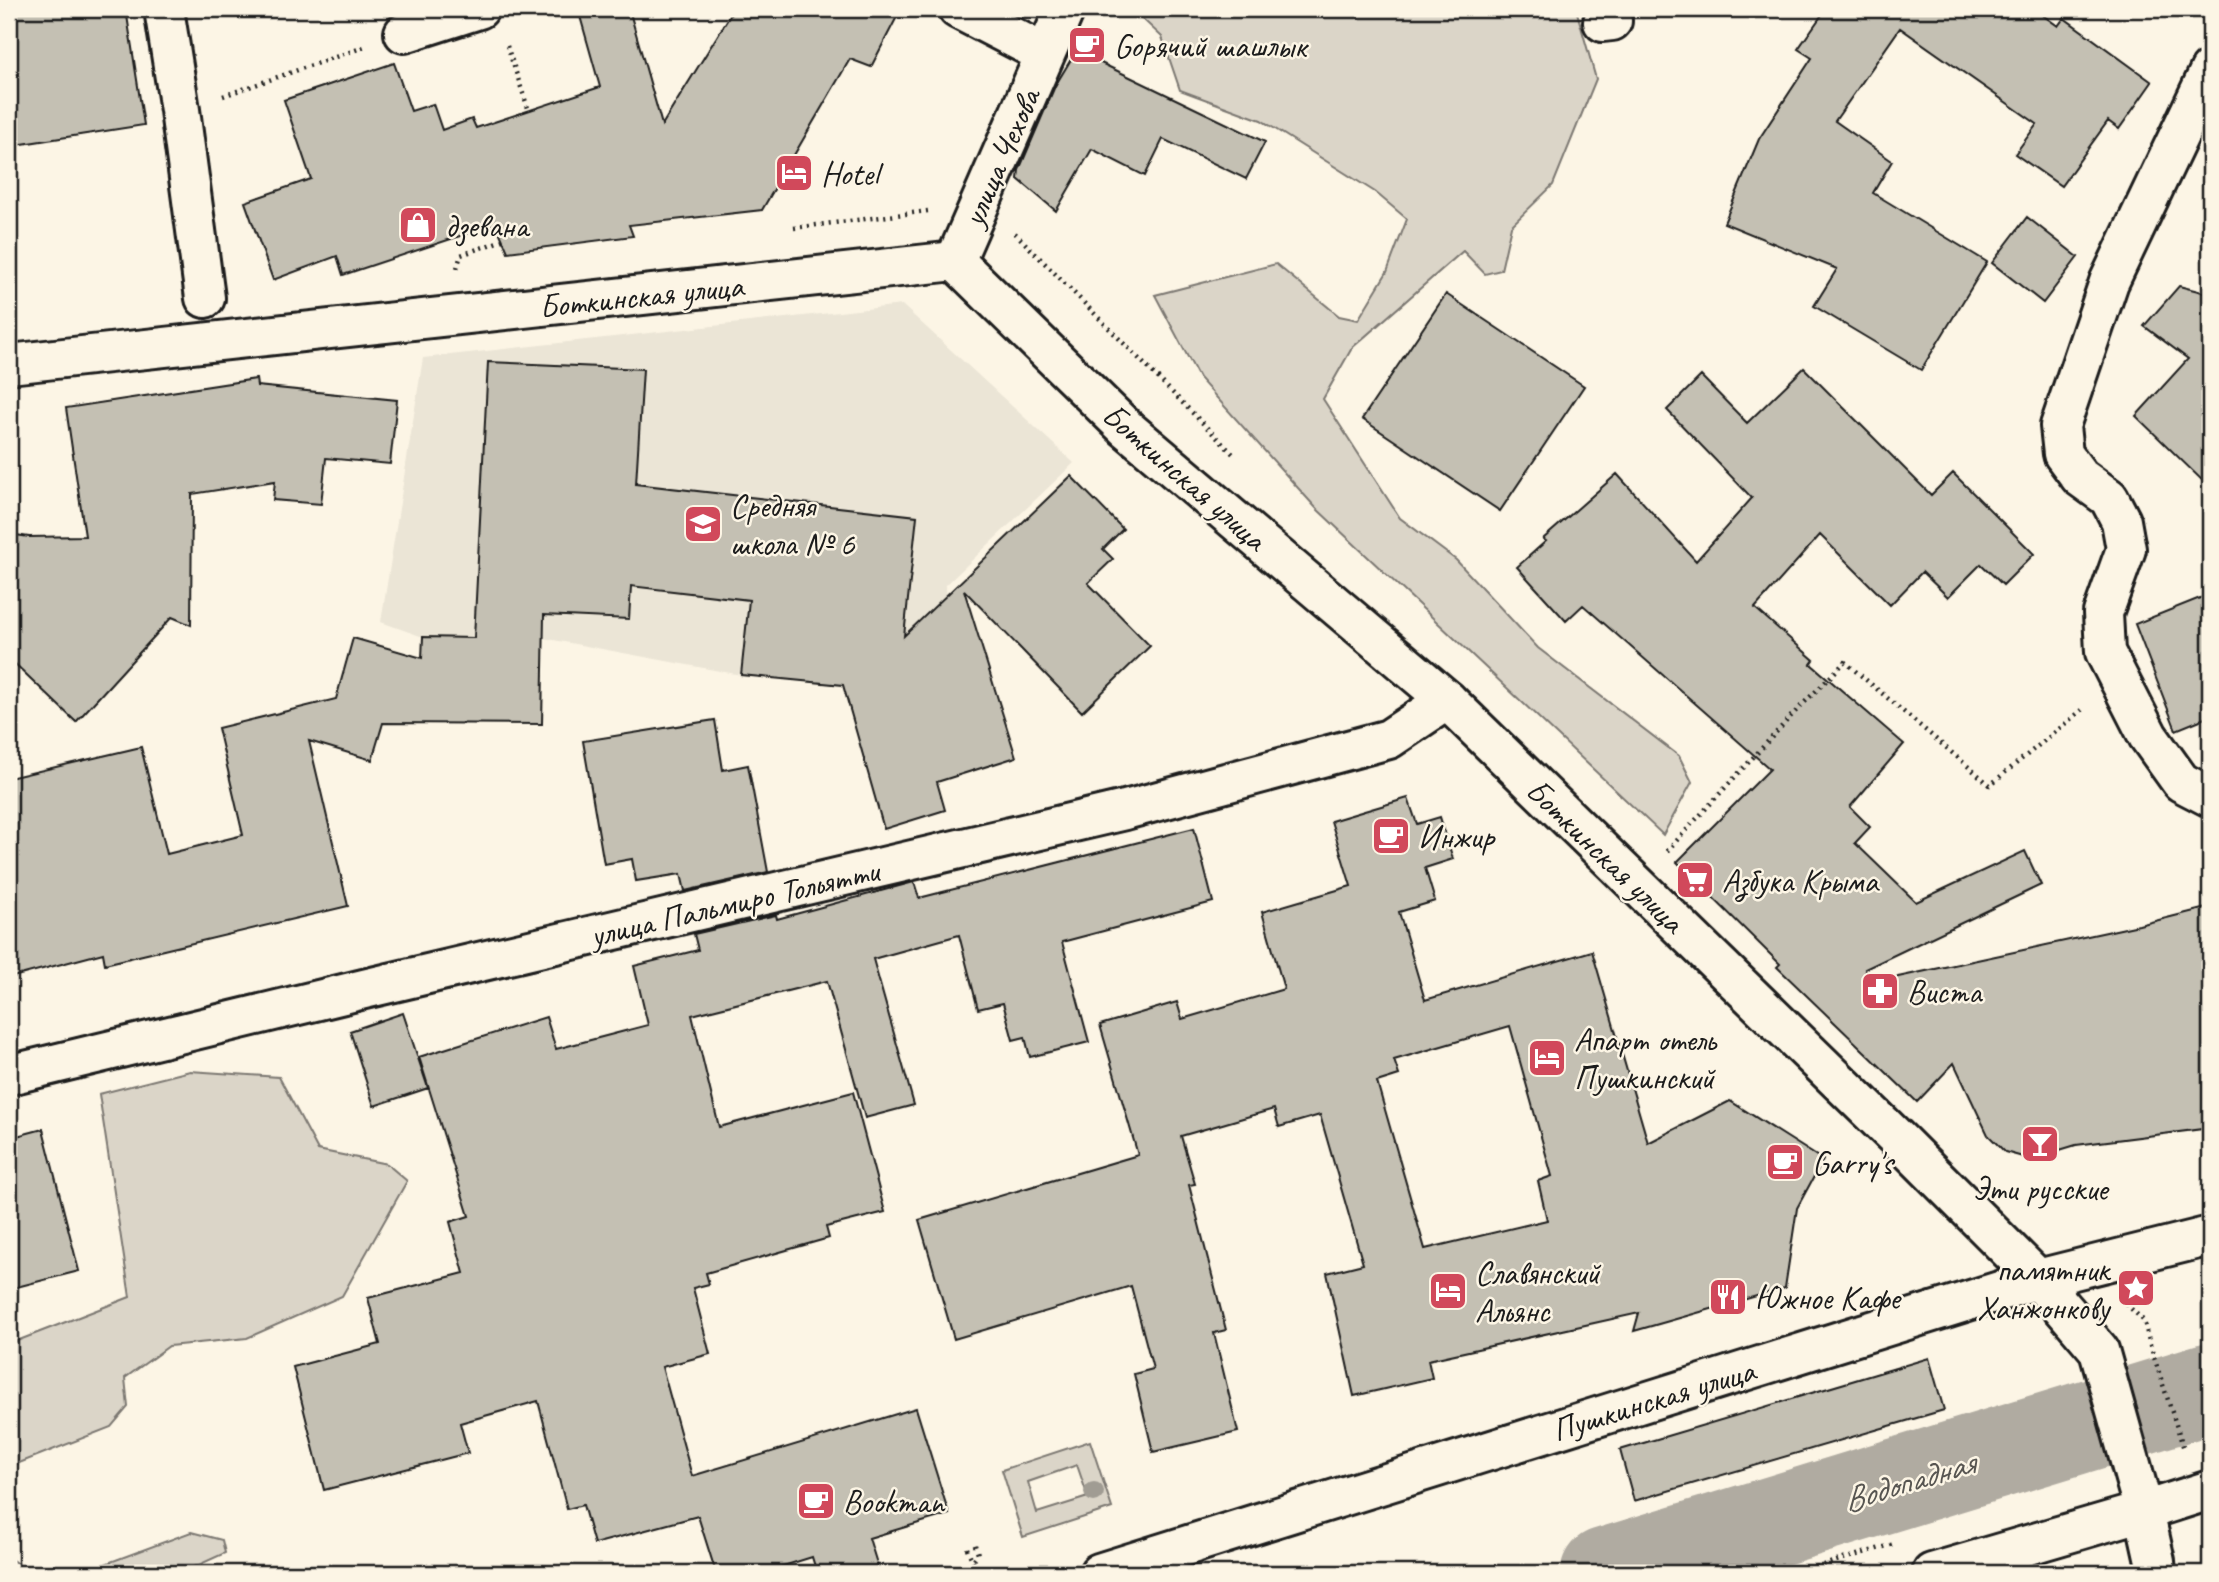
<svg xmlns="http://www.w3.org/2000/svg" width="2219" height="1582" font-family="Caveat,sans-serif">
<rect width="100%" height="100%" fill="#fcf5e5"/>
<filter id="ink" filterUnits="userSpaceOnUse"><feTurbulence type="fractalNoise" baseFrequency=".0143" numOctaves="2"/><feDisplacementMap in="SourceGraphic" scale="14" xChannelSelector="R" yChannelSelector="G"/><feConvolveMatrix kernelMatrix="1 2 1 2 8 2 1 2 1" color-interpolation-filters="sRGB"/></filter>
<g filter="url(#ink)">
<path fill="#ebe5d6" d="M902,305L1074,463L946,585L950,676L899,691L741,675L543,638L423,637L381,622L423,358Z"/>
<path fill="#dbd5c8" stroke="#7c7872" stroke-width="2" fill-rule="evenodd" d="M1132,9H1576L1596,79L1553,185L1511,226L1501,270L1485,274L1463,251L1352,348L1323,399L1400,518L1456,560L1538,648L1679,756L1692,782L1663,835L1316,508L1199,378L1155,295L1276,264L1339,316L1358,320L1387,272L1407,219L1375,192L1261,120L1180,90L1162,37Z
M190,1071L279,1077L318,1150L387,1164L407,1181L342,1296L247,1338L169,1346L125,1378L128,1407L111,1427L9,1467V1344L130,1297L99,1094Z
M1090,1441L1112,1508L1023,1537L1002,1470ZM1077,1465L1088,1497L1037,1513L1028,1482Z
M191,1532L222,1540L225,1553L181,1573H9V1558L29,1571L89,1570Z"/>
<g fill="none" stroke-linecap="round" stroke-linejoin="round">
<path stroke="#b0aba1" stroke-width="91" d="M1606,1573L2210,1388"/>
</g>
<path fill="#c4c0b3" stroke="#1c1c1c" stroke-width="2" fill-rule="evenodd" d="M9,9H126L144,125L9,146Z
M578,9H629L662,125L734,9H901L871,67L850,59L762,210L629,225L633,236L508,252L496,224L343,275L337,256L273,280L245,202L311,179L284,100L394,63L411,111L433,104L442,130L472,119L476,128L600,87Z
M1826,9H2034L2058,26L2064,18L2152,82L2119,129L2108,121L2061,186L2015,154L2037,124L1900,28L1835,121L1892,161L1873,193L1987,262L1921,370L1814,306L1837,269L1724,223L1759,139L1812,58L1798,49Z
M1076,51L1265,142L1246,179L1163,139L1145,176L1092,149L1056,211L1018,179L1019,170L1055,86Z
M2027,217L2078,257L2043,303L1992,263Z
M2179,286L2210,294V488L2136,416L2188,359L2144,326Z
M1446,294L1584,386L1500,511L1362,419Z
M488,362L643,369L636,484L917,516L904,636L1071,476L1123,529L1103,549L1113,559L1088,583L1150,646L1082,712L964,590L1016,757L937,782L945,810L884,829L843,685L741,675L749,600L631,586L629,619L544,615L542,724L383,723L372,760L309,741L348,906L105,964L103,953L9,978V778L141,747L167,854L243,835L218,728L336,699L353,638L422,658L423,637L474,638Z
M1804,368L1931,495L1953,473L2034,554L2003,585L1981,564L1948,597L1922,572L1890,605L1820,535L1755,608L1814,660L1811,664L1904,744L1850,807L1870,827L1855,843L1916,902L2025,851L2041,885L1865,969L1870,983L2139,925L2210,907V1128L2076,1145L2030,1159L2005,1152L1988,1135L1954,1063L1917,1102L1777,967L1780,964L1677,862L1770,769L1583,605L1566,621L1517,567L1546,541L1543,539L1617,474L1696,561L1752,498L1667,410L1701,376L1747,423Z
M256,379L257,386L397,400L390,464L326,458L321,504L273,500L275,481L192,494L191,625L172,617L76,722L9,658V534L29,537L85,536L66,408Z
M2210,594V716L2176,730L2135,624Z
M715,720L723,770L748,765L768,872L685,891L681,874L636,881L632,859L604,864L583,741Z
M1408,798L1417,824L1440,817L1453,859L1425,868L1435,901L1399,912L1425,1000L1592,951L1648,1143L1730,1101L1823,1160L1797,1208L1785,1288L1634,1331L1639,1313L1428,1360L1432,1378L1354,1396L1327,1273L1363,1264L1320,1115L1279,1127L1274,1109L1181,1136L1195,1184L1189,1185L1226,1330L1214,1333L1238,1432L1153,1452L1134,1374L1153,1369L1131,1286L954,1339L919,1220L1138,1155L1100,1025L1177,1002L1182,1019L1284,989L1262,912L1351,886L1331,821ZM1510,1026L1552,1176L1538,1181L1547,1220L1425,1249L1377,1082L1399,1075L1394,1060Z
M1194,828L1213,902L1062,942L1089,1042L1030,1057L1025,1037L1013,1040L1003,1003L978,1009L959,935L873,959L914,1105L865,1118L827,981L692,1015L719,1127L853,1092L885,1212L826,1227L829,1238L706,1273L709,1284L693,1288L710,1354L662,1367L692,1476L916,1408L949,1514L869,1538L878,1567L856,1573H817L812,1557L761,1573H716L698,1516L594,1544L583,1505L567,1509L538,1401L460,1423L468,1453L324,1490L293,1367L380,1344L368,1298L464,1273L450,1222L469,1216L419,1057L546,1017L556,1049L648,1025L634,966L698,950L694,934L776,915L777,919L914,882L919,898Z
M403,1013L428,1088L374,1106L350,1031Z
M43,1129L79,1271L9,1289V1138Z
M1929,1358L1944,1410L1634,1501L1620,1450Z"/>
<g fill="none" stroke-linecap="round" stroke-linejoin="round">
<defs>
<path id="minor" d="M164,9L180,110L205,298
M958,9L1045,54
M1603,22L1612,21L1607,9
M404,33L479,9
M2210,70L2109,282L2060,426L2063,454L2080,477L2109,498L2121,521L2126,549L2103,613L2105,652L2148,736L2181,782L2210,797
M955,261L1065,9
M9,1075L364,989L1125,810L1389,739L1447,700
M2144,1511L2210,1490
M1099,1573L2038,1279L2210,1236"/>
<path id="major" d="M9,364L955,261L1126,428L1447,700L1902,1143L2038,1279L2099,1350L2144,1511L2155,1561L2156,1573
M1932,1573L2144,1511"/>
</defs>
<use href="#minor" stroke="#1c1c1c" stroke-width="44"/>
<use href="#major" stroke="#1c1c1c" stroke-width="44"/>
<path stroke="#1c1c1c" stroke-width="4.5" stroke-dasharray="2 5" stroke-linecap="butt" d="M507,46L529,111
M223,96L364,47
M794,228L928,211
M1015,233L1235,456
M457,268L461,255L503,240
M1667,851L1794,713L1845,662L1990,785L2082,710
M2126,1304L2144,1321L2150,1345L2184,1449
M967,1548C970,1557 975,1563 978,1573
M974,1559L978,1554L974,1542
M1796,1573L1894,1544"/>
<use href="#minor" stroke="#fcf5e5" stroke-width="38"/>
<use href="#major" stroke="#fcf5e5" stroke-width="38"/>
</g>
<circle fill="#a09c93" cx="1094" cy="1492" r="10"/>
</g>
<defs>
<symbol id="cafe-square" viewBox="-11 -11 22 22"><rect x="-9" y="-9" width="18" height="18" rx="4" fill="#d1495b" stroke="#fcf5e5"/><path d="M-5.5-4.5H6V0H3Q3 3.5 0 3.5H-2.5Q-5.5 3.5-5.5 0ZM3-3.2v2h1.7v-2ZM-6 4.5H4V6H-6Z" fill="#fff"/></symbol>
<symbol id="hotel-square" viewBox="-11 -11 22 22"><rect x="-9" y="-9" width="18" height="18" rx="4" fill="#d1495b" stroke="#fcf5e5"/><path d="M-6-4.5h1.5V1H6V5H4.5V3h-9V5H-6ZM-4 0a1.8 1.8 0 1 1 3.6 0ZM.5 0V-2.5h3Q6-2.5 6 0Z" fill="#fff"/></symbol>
<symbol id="shop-square" viewBox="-11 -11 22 22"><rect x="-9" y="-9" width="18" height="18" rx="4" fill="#d1495b" stroke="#fcf5e5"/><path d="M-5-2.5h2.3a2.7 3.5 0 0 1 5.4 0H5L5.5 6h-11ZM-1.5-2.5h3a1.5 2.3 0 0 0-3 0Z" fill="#fff"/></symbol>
<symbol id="school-square" viewBox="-11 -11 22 22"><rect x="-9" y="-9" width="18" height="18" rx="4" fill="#d1495b" stroke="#fcf5e5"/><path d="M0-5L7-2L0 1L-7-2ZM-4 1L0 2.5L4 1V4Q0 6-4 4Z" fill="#fff"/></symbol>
<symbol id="supermarket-square" viewBox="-11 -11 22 22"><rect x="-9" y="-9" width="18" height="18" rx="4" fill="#d1495b" stroke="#fcf5e5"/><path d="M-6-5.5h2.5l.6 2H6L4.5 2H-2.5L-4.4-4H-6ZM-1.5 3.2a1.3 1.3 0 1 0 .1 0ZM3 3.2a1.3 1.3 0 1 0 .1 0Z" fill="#fff"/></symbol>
<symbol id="pharmacy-square" viewBox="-11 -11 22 22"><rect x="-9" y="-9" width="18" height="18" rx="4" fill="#d1495b" stroke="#fcf5e5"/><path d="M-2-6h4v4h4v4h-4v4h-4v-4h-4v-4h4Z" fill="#fff"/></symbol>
<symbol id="bar-square" viewBox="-11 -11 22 22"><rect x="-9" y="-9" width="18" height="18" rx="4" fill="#d1495b" stroke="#fcf5e5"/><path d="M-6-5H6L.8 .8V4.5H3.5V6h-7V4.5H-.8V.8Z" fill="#fff"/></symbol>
<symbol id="sight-square" viewBox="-11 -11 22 22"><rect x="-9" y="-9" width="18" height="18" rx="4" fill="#d1495b" stroke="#fcf5e5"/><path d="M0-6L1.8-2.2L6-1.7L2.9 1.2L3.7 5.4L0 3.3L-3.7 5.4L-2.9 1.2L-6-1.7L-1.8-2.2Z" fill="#fff"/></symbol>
<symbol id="restaurant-square" viewBox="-11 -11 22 22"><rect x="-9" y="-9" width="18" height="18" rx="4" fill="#d1495b" stroke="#fcf5e5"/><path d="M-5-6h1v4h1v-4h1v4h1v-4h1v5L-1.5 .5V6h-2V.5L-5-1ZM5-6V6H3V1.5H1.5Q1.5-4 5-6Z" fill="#fff"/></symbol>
</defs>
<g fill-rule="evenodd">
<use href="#cafe-square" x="1065" y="23" width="44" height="44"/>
<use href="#hotel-square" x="772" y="151" width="44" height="44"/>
<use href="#shop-square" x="396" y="203" width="44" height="44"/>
<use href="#school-square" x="681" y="502" width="44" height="44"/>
<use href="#cafe-square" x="1369" y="814" width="44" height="44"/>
<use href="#supermarket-square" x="1673" y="858" width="44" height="44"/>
<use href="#pharmacy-square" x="1858" y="969" width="44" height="44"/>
<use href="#hotel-square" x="1525" y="1036" width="44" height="44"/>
<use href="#bar-square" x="2018" y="1122" width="44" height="44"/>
<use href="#cafe-square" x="1763" y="1140" width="44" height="44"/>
<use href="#sight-square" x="2114" y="1266" width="44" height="44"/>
<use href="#hotel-square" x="1426" y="1269" width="44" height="44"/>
<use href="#restaurant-square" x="1706" y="1275" width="44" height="44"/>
<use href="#cafe-square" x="794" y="1479" width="44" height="44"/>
</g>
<g text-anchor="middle" stroke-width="5" stroke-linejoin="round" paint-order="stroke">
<g font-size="33" fill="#1c1c1c" stroke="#fcf5e5" text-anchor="start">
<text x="1114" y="57">Goрячий шашлык</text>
<text x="821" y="185">Hotel</text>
<text x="445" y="237">дзевана</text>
<text x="730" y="517">Средняя<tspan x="730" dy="38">школа № 6</tspan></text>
<text x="1418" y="848">Инжир</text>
<text x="1722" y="892">Азбука Крыма</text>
<text x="1907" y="1003">Виста</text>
<text x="1574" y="1051">Апарт отель<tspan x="1574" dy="38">Пушкинский</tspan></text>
<text x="1812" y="1174">Garry's</text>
<text x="2040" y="1200" text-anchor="middle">Эти русские</text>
<text x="2109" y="1281" text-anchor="end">памятник<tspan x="2109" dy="38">Ханжонкову</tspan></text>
<text x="1475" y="1284">Славянский<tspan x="1475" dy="38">Альянс</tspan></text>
<text x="1755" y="1309">Южное Кафе</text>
<text x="843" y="1513">Bookman</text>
</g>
<g font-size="33" fill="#1c1c1c" stroke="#fcf5e5">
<text transform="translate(1000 157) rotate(-66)" y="12">улица Чехова</text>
<text transform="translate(641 295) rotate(-6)" y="12">Боткинская улица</text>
<text transform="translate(1185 476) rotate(41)" y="12">Боткинская улица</text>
<text transform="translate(1606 855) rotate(44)" y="12">Боткинская улица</text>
<text transform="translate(734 902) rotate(-13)" y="12">улица Пальмиро Тольятти</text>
<text transform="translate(1653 1399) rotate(-17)" y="12">Пушкинская улица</text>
</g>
<g font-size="35" font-style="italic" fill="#575551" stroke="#fcf5e5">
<text transform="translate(1908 1481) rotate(-17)" y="12">Водопадная</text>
</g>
</g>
<rect width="2219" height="1582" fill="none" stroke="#fcf5e5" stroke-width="35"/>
<rect x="18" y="18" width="2184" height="1547" fill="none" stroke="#1c1c1c" stroke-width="2.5" filter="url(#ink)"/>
</svg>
